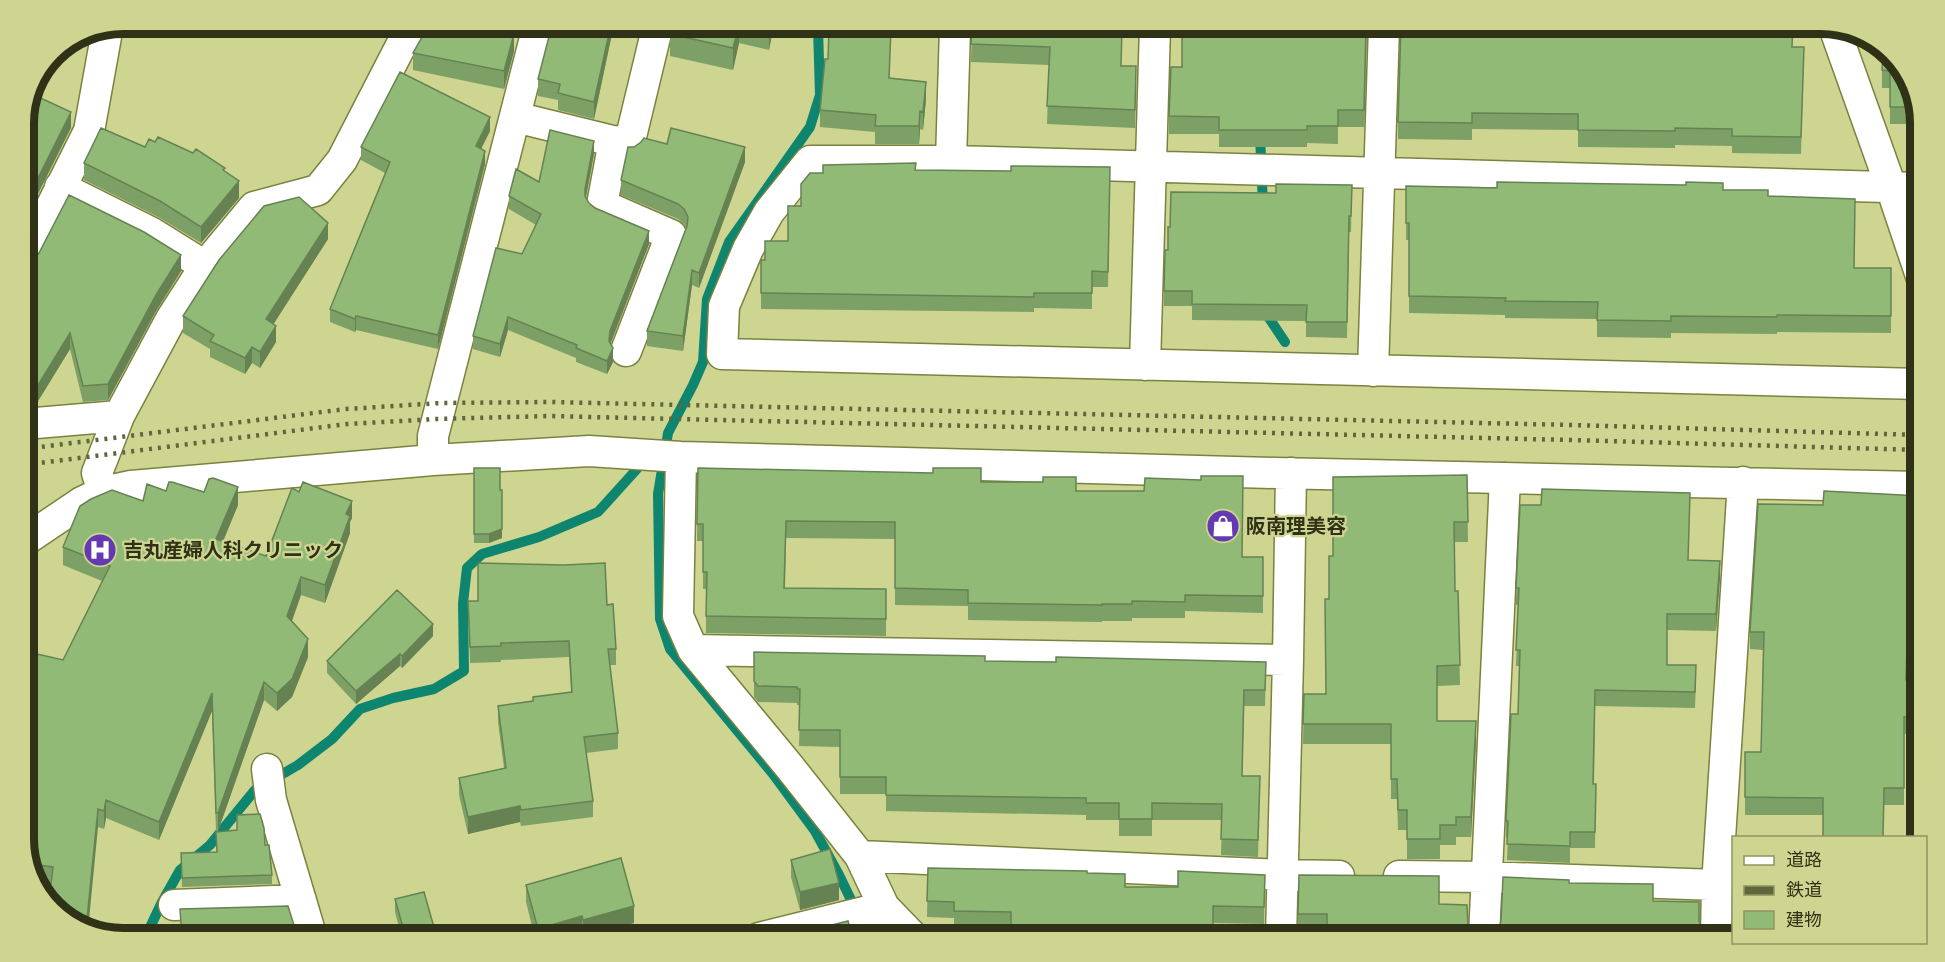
<svg xmlns="http://www.w3.org/2000/svg" width="1945" height="962" font-family="'Public Sans','Noto Sans JP',sans-serif">
<rect width="100%" height="100%" fill="#cdd590"/>
<g fill="none" stroke-linecap="round" stroke-linejoin="round">
<path stroke="#0e856e" stroke-width="10" d="M818,28L820,95L810,127L729,242L707,299L703,362L693,385L668,433L658,494L660,619L670,649L773,774L815,831L839,875L852,902L874,938
M1260,135L1263,206
M1267,308V315L1285,342
M145,938L162,902L180,870L210,845L255,790L298,765L332,739L360,709L393,698L434,689L464,671L463,603L467,568L482,554L539,537L598,512L645,460"/>
<defs>
<path id="minor" d="M1834,27L1891,187L1921,276
M515,117L629,145L657,29
M614,141L602,205L671,235L626,351
M951,161L955,28
M60,187L152,233L205,266
M1921,188L951,161H810L769,212L748,249L724,306L722,354L1921,384
M24,261L89,131L107,31
M1145,365L1155,27
M1373,371L1384,26
M24,424L119,416
M681,457L678,616L693,650L788,765L860,856L884,907L914,938
M433,460V436L537,30
M103,492L97,473L119,416L171,319L205,266L254,207L318,190L342,160L409,30
M24,541L82,502L103,492L131,486L433,460L589,451L681,457L1275,473L1921,487
M693,650L1288,660
M267,769L271,800L312,938
M860,856L1282,875L1339,876
M1399,876L1486,877L1717,885
M174,905L301,900
M759,938L884,907
M1281,938L1288,660L1291,473
M1484,938L1505,478
M1716,938L1717,885L1743,482"/>
</defs>
<use href="#minor" stroke="#7b823f" stroke-width="33"/>
<use href="#minor" stroke="#fff" stroke-width="30"/>
<path stroke="#61653c" stroke-width="4.5" stroke-dasharray="3 6" stroke-linecap="butt" d="M24,449L346,409L441,403L550,402L1571,425L1921,435
M24,465L347,424L437,419L549,416L1570,440L1921,450"/>
</g>
<path fill="#7da066" d="M1367,26L1364,127H1338V144L1307,143V147H1219V134H1169V116L1182,67Z
M972,28L1121,66L1136,84L1135,128L1047,124L1049,65L971,62Z
M613,29L594,119L558,110V100L538,96V79Z
M671,29H773L769,50L739,43L733,70L670,56V34Z
M1793,47H1804L1801,154L1732,153V146L1675,145V148L1578,147V130L1472,129V140L1398,139V122Z
M514,51L504,89L413,70V53Z
M828,59L890,78L926,99L923,130L920,129L919,144H875V132L820,127V110Z
M1904,68L1921,118V124H1890V88H1882V70Z
M490,131L481,149L485,164L438,349L356,330L355,332L330,322V309L385,173L361,160V147Z
M145,147L225,172L239,198L201,243L160,218L84,180V163Z
M594,154L586,197L589,203L649,244L610,344L613,362L607,374L576,362V358L508,330L500,357L473,349V336L522,254L536,225L509,209V196L539,182Z
M745,162L699,288L692,285L683,351L647,346V331L686,228L684,224L678,219L621,195V180Z
M1110,167L1108,287H1092V309L1034,308V312L761,309V260H765L788,241L916,170L1011,171Z
M1352,185L1351,232H1349L1347,338L1306,337V321L1192,320V306H1164V291L1168,250L1276,193Z
M1406,186L1723,190L1768,196L1854,268H1891V333L1777,332V334L1671,333V338L1597,337V319L1505,318V315L1409,313V240H1406Z
M328,239L273,324L276,342L260,368L252,363L245,374L210,357V349L183,333V316Z
M24,262L181,271L156,311L108,400L83,402L70,349L35,406L24,407Z
M474,468L502,538L489,543H474Z
M698,468L981,482L1076,491L1242,557H1263V613L1185,611V618H1132V621H1102V622L968,620V606L895,605V539L786,538L785,588L886,589V636L706,633V589H703V541H697Z
M1467,475L1468,542H1454L1455,591H1458L1460,685L1437,686V721L1476,741L1471,837H1456V845H1440V859H1407V830H1398L1397,799H1391V744H1303L1304,694H1326L1329,599L1333,556Z
M166,491L238,505L223,542L266,556L352,518L350,522V533L325,603L301,595L292,621L308,657L292,697L277,711L264,700L218,831H216L212,711L159,840L106,818L104,829L98,827L51,884L37,883L24,845L28,788L24,787V651L63,660L102,581L63,565V547L143,501Z
M1921,496V569L1910,568L1906,680H1908L1907,734H1904V805H1884L1823,815H1745V752H1761L1763,650L1750,649V632L1823,505Z
M1689,560L1720,577L1716,631L1667,630V665L1696,682L1695,708L1595,706L1594,784H1596L1595,848H1570V863L1507,860L1508,837H1506V821L1518,714L1519,666H1516L1518,605H1516V588Z
M468,601L607,605L616,649V665H610L618,733V749L586,753L593,801V817L521,826L520,822L468,834L459,795V778L504,768L498,722V706L533,701V697L571,692L569,657L501,660V662L470,663Z
M433,636L402,668L400,666L356,704L327,673V661Z
M754,652L985,661L1056,662H1266L1265,706H1244L1242,776H1260L1258,857L1221,855L1222,820H1152V836H1119V820H1086V815L886,811V794H840V747L799,746L800,705H797V703L758,702L754,697Z
M265,845L272,875V884L182,887L181,853L217,852Z
M791,860L839,900L800,910L791,877Z
M928,868L1087,873L1125,887H1178L1265,875L1264,924L1213,923L1011,928L954,927V918L927,917Z
M1569,883L1653,901L1699,921L1701,929L1708,936L1715,938L1725,935L1731,929L1733,921L1734,938H1327V932L1298,931V914L1439,904L1468,928L1475,935L1484,938L1492,935Z
M526,885L634,923L583,937L582,934L568,938H535L526,902Z
M395,899L437,938H458H402L395,912Z"/>
<path fill="#668253" d="M1367,26L1364,127V110Z
M610,29H613L594,119V102Z
M738,29H739V43L733,70V48Z
M769,29H773L769,50Z
M514,34V51L504,89V71Z
M926,82V99L923,130V112Z
M920,111V129L919,144V126Z
M71,112V128L24,222V206Z
M490,117V131L476,159V146Z
M594,141V154L585,202V189Z
M745,147V162L699,288V273Z
M485,151V164L438,349V335Z
M239,181V198L201,243V227Z
M328,223V239L266,336V319Z
M649,231V244L610,345L609,341L610,331Z
M181,255V271L156,311L108,400V384L156,295Z
M692,270V285L683,351V336Z
M356,316V330L355,332V319Z
M508,317V330L500,357V344Z
M276,326V342L260,368V352Z
M70,333V349L35,406V390Z
M252,347V363L245,374V358Z
M613,348V362L607,374V361Z
M238,487V505L216,557V539Z
M502,499V538L489,543V534Z
M352,501V518L350,522V533L325,603V585L346,514Z
M1910,551V568L1906,697V680Z
M1720,561V577L1716,631V614Z
M301,577V595L287,634V616Z
M433,624V636L402,668V656Z
M308,639V657L292,697L277,711V693Z
M400,654V666L356,704V691Z
M264,682V700L218,831V813Z
M212,693V711L159,840V822Z
M1476,721V741L1471,837V817Z
M106,800V818L104,829V811Z
M520,806V822L468,834V817Z
M98,809V827L88,930L86,929Z
M839,883V900L800,910V892Z
M634,906V923L583,937V920Z
M582,916V934L568,938H538V929Z"/>
<path fill="#91ba77" stroke="#668253" stroke-width="1.5" d="M1793,24L1792,47H1804L1801,137L1732,136V129L1675,128V131L1578,130V114L1472,113V123L1398,122L1401,26Z
M1366,26L1364,110H1338V126H1307V130H1219V117L1169,116L1171,67H1182V27Z
M1122,27L1121,66H1136L1135,110L1047,106L1050,47L971,44L972,28Z
M829,28H891L889,78L926,82L923,112L920,111L919,126H875L876,115L820,110L825,59H828Z
M551,29H610L594,102L558,93L560,84L538,79Z
M671,29H738L733,48L670,34Z
M426,30H505L514,34L504,71L413,53Z
M1883,50L1904,68L1917,107H1890V71L1882,70Z
M400,72L490,117L476,146L485,151L438,335L356,316L355,319L330,309L390,162L361,147Z
M34,95L71,112L24,206V118Z
M101,128L145,147L149,139L155,142L158,137L193,153L196,149L225,168L223,170L239,181L201,227L160,201L84,163Z
M671,128L745,147L699,273L692,270L683,336L647,331L687,226L688,217L684,209L678,204L621,180L628,147H634L641,142L644,138L667,144Z
M550,130L594,141L585,189V196L589,203L595,208L649,231L610,331L609,341L613,348L607,361L576,348L577,345L508,317L500,344L473,336L496,248L522,254L541,214L509,196L516,169L539,182Z
M916,163L915,170L1011,171V166L1110,167L1108,272L1092,271V293H1034V297L761,293V260H765V241H788V206H801V184L810,173H823V165Z
M1497,182L1686,185V182L1723,183V190H1768V196L1855,199L1854,268H1891V316L1777,315V317L1671,316V321L1597,320L1598,302L1505,301L1506,298L1409,296V223H1406V186L1497,188Z
M1276,184L1352,185L1351,216H1349L1347,322H1306L1307,305L1192,304V291H1164L1165,250H1168V227H1170L1171,192L1276,193Z
M69,195L144,232L181,255L156,295L108,384L83,386L70,333L35,390L24,391V262L33,260L39,253Z
M299,197L328,223L266,319L276,326L260,352L252,347L245,358L210,341L214,335L183,316L219,260L264,206Z
M474,468H500V490H502V529L489,534H474Z
M698,468L933,473V468H981V482H1043V477H1076V491H1144L1145,478L1201,480V476H1243L1242,557H1263V596L1185,595V602L1132,601V604H1102V605L968,603V590L895,588V522L786,521L784,588L886,589V619L706,616L707,572H703V524H697Z
M1467,475L1468,522H1454L1455,591H1458L1460,665L1437,666V721H1476L1471,817H1456V825H1440V839H1407V810H1398L1397,779H1391V724H1303L1304,694H1326L1325,599H1329V556H1333V477Z
M213,478L238,487L216,539L266,556L292,488L299,492L303,482L352,501L346,514L350,516L325,585L301,577L287,616L308,639L292,679L277,693L264,682L218,813H216L212,693L159,822L106,800L104,811L98,809L86,929L80,928L49,901L53,867L31,864L24,845V814L31,771L24,769V651L63,660L110,566L63,547L80,506L91,499L112,490L143,501L147,484L166,491L169,482H172L204,492L209,479Z
M1542,489L1690,493L1688,560L1720,561L1716,614H1667V665H1696L1695,692L1595,690L1593,784H1596L1595,832H1570V846L1507,844L1508,821H1506L1511,714H1518L1520,650H1516L1519,588H1516L1520,505H1541Z
M1824,491L1921,496V552L1910,551L1906,680H1908L1907,717H1904V788H1884L1883,837H1823V798L1745,797V752H1761L1764,632H1750L1758,504L1823,505Z
M478,563L564,565L605,563L607,605L613,604L616,649H608L618,733L584,737L593,801L521,810L520,806L468,817L459,778L506,768L498,706L533,701V697L572,692L569,641L501,643V646L470,647L468,601H478Z
M397,590L433,624L402,656L400,654L356,691L327,661Z
M754,652L985,656V661L1056,662V657L1266,662L1265,690H1244L1242,776H1260L1258,840L1221,839L1222,804L1152,803V819H1119V803H1086V798L886,795V777H840V730H799L800,689H797V687L758,686L754,681Z
M260,814L264,828L265,845H269L272,875L182,878L181,853L217,852L216,832L237,830V815Z
M830,849L839,883L800,892L791,860Z
M621,858L634,906L583,920L582,916L538,929L526,885Z
M928,868L1087,871V873L1125,874V887H1178V871L1265,875L1264,907L1213,906V938H1011V912L954,911V902L927,901Z
M1299,875L1439,876V904L1467,905L1468,928L1475,935L1484,938L1492,935L1499,929L1501,921L1503,877L1569,880V883L1653,884V901L1699,902V920L1701,929L1708,936L1715,938L1725,935L1731,929L1734,917V938H1327V914H1298Z
M424,892L437,938L457,932L458,938H406L395,899Z
M288,906L294,925V938H182L180,909Z
M848,921L853,938H781Z"/>
<defs>
<symbol id="shop-disc" viewBox="-11 -11 22 22"><circle r="9.5" fill="#633ab2" stroke="#cdd590"/><path d="M-5-2.5h2.3a2.7 3.5 0 0 1 5.4 0H5L5.5 6h-11ZM-1.5-2.5h3a1.5 2.3 0 0 0-3 0Z" fill="#fff"/></symbol>
<symbol id="hospital-disc" viewBox="-11 -11 22 22"><circle r="9.5" fill="#633ab2" stroke="#cdd590"/><path d="M-5-5h3v3.5h4V-5h3V5h-3V1.5h-4V5h-3Z" fill="#fff"/></symbol>
</defs>
<g fill-rule="evenodd">
<use href="#shop-disc" x="1204" y="507" width="38" height="38"/>
<use href="#hospital-disc" x="81" y="531" width="38" height="38"/>
</g>
<g text-anchor="middle" stroke-width="4.5" stroke-linejoin="round" paint-order="stroke">
<g font-size="20" font-weight="bold" fill="#2f3216" stroke="#cdd590" text-anchor="start">
<text x="1246" y="533">阪南理美容</text>
<text x="123" y="557">吉丸産婦人科クリニック</text>
</g>
</g>
<path d="M0 0H1945V962H0ZM123 34H1821A89 89 0 0 1 1910 123V839A89 89 0 0 1 1821 928H123A89 89 0 0 1 34 839V123A89 89 0 0 1 123 34Z" fill="#cdd590" fill-rule="evenodd"/>
<path fill="none" stroke="#2f3216" stroke-width="8" d="M123 34H1821A89 89 0 0 1 1910 123V839A89 89 0 0 1 1821 928H123A89 89 0 0 1 34 839V123A89 89 0 0 1 123 34Z"/>
<rect x="1732" y="836" width="195" height="108" fill="#cdd590" stroke="#8e945f" stroke-width="1.5"/>
<rect x="1744" y="856" width="30" height="9" fill="#ffffff" stroke="#8e945f" stroke-width="1.5"/>
<text x="1786" y="866" font-size="18" fill="#2f3216">道路</text>
<rect x="1744" y="886" width="30" height="9" fill="#61653c" stroke="#8e945f" stroke-width="1.5"/>
<text x="1786" y="896" font-size="18" fill="#2f3216">鉄道</text>
<rect x="1744" y="911" width="30" height="18" fill="#91ba77" stroke="#8e945f" stroke-width="1.5"/>
<text x="1786" y="926" font-size="18" fill="#2f3216">建物</text>
</svg>
